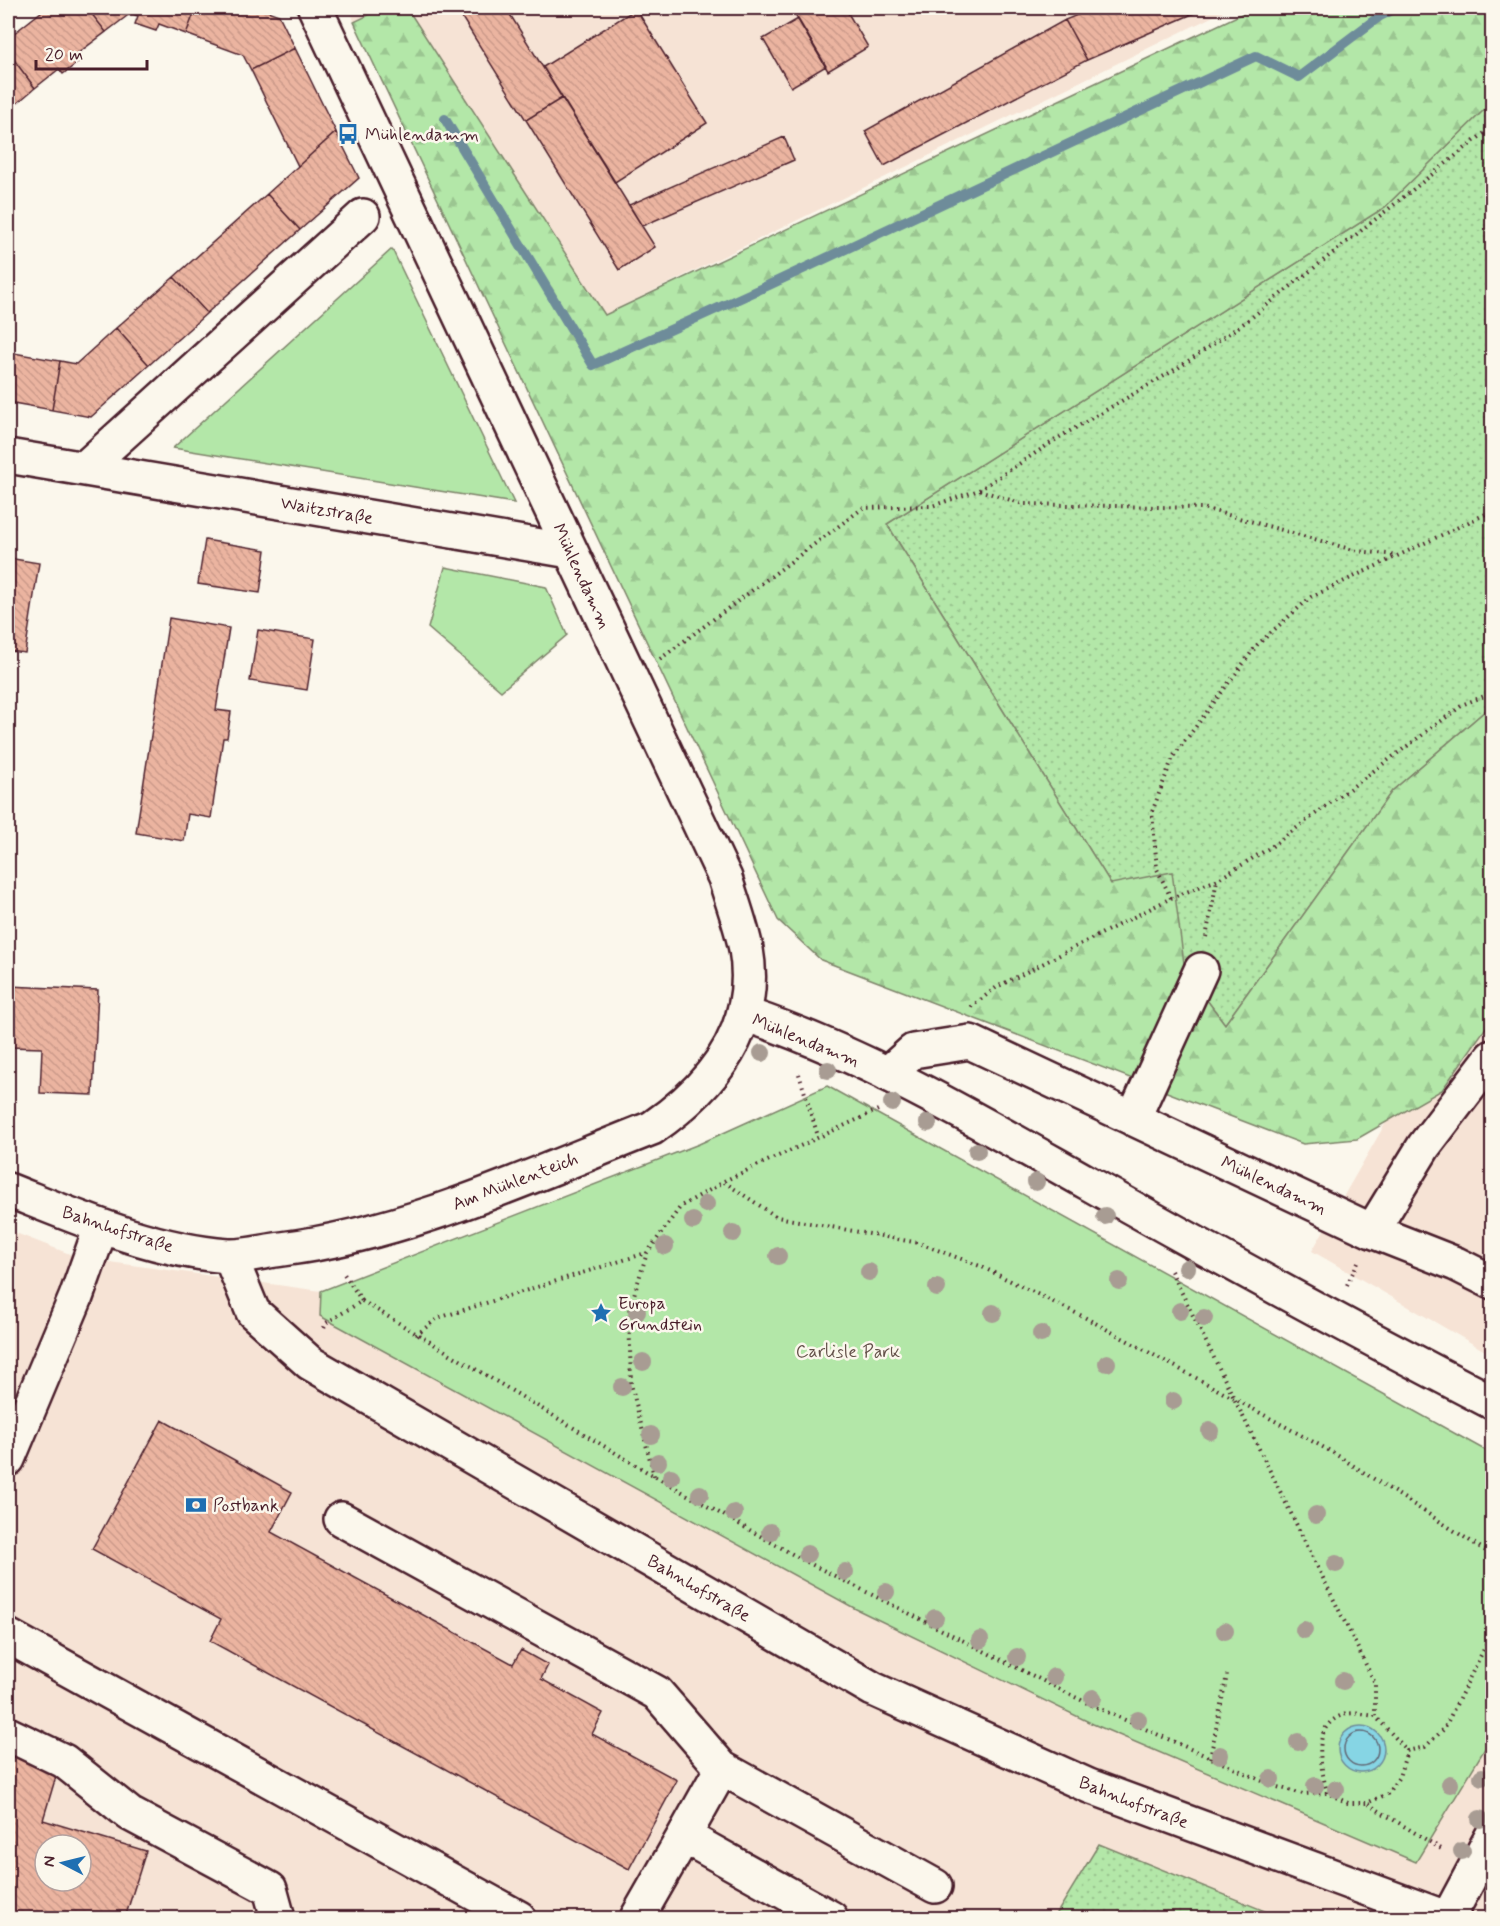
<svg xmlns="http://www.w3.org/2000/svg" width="1500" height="1926" font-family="Mynerve,sans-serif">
<defs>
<pattern id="grass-dots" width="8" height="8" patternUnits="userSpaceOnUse" patternTransform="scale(1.5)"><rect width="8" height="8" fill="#b3e7a8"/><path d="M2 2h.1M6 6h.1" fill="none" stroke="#9bc691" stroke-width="1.8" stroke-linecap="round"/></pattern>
<pattern id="forest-firs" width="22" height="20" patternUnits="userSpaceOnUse" patternTransform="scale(1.5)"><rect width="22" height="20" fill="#b3e7a8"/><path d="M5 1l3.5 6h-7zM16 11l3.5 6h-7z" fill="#9bc691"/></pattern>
<pattern id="building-back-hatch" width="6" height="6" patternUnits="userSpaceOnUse" patternTransform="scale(1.5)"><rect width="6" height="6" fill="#ebb4a0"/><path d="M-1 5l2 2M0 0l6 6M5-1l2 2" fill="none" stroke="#cb9a8a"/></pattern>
</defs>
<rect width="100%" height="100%" fill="#fbf7ec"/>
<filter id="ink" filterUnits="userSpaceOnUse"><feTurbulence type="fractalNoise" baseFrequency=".0167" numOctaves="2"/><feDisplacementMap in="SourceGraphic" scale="12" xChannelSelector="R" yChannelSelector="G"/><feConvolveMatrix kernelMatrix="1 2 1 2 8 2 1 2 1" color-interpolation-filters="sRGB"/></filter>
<g filter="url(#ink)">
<path fill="#f6e3d5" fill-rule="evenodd" d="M350,8H383L354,22Z
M407,8H1230L604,315Z
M1492,938V1355L1312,1251Z
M8,1230L80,1258L321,1291V1316L856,1609L1093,1724L1416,1862L1492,1737V1918H1282L1099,1844L1054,1918H8ZM45,1845H81V1881H45Z"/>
<path fill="url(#grass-dots)" stroke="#7e836a" stroke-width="1.5" d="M1492,102V705L1392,791L1225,1024L1185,971L1111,884L887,524L1385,207Z
M1099,1844L1282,1918H1054Z"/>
<path fill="url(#forest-firs)" stroke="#7e836a" stroke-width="1.5" d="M383,8H407L605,315L1254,8H1492V102L1385,207L887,524L1111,884L1172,872L1185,971L1225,1024L1392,791L1492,705V1019L1442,1090L1357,1139L1303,1144L821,960L778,920L354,22Z"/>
<path fill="#b3e7a8" stroke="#7e836a" stroke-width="1.5" d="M392,249L514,503L173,448Z
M445,567L546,587L567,635L501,691L428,628Z
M827,1086L1492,1454V1737L1416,1862L1093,1724L856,1609L320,1316L321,1291L699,1144Z"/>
<path fill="#86d5e4" stroke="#6e8c9a" stroke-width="1.5" d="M1338 1749a23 23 0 1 1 46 0a23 23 0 1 1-46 0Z"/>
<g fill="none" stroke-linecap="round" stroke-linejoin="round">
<path stroke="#626875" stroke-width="1.5" d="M1344 1749a17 17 0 1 1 34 0a17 17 0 1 1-34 0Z"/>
<path stroke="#6e8c9a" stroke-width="10" d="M445,119L593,365L769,285L1256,56L1299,77L1380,16L1396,8"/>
</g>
<path fill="url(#building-back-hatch)" stroke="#4a1f2b" stroke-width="1.5" fill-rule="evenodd" d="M46,8H87L106,32L77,54L81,60L63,74L59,69L35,88L8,52V38Z
M87,8H196L186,34L159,24L156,31L135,24L138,16L131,13L106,32Z
M196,8H259L279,15L295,48L251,70L243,55L186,34Z
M456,8H506L562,98L526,120Z
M791,8H845L868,47L828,71Z
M1094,8H1187L1190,15L1087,60L1065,20Z
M1187,8H1207L1190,15Z
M636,9L707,123L615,182L543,67Z
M798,19L826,66L791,87L763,39Z
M1065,20L1087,60L884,166L865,131Z
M295,48L336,132L298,166L251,70Z
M8,52L35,88L8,111Z
M562,98L655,247L619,270L526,120Z
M336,132L359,178L300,230L267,194Z
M784,137L794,160L642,226L629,205Z
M267,194L300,230L207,313L174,277Z
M174,277L207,313L149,365L116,328Z
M116,328L149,365L91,417L52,410L60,361L76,364Z
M8,352L60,361L52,410L8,402Z
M205,540L266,550L260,593L198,584Z
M8,558L39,563L25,653L10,651L8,669Z
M169,618L229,628L216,710L231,712L227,738H223L211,818L188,814L184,841L136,833Z
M258,630L315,639L307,690L250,681Z
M8,986L98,990L93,1095L40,1093L42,1048L8,1047Z
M162,1420L292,1492L271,1532L513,1664L521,1650L548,1665L541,1679L603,1713L592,1734L677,1780L629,1869L210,1641L221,1619L92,1549Z
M8,1750L59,1766L43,1820L146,1851L125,1918H8ZM45,1845H81V1881H45Z"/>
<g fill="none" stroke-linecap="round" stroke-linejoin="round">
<defs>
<path id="minor" d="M8,456L570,551
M85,468L363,216
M744,1014C867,1055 978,1121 1090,1184C1223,1259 1356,1332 1492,1402
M887,1074L913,1051L970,1042L1372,1231L1456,1264L1492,1282
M1133,1119L1201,970
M8,1190C79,1218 151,1250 228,1256C245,1257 265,1251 282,1249C410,1233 532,1175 652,1128C713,1086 760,1028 746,949C741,925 732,901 725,878L315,8
M1372,1231L1424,1146L1492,1057
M230,1256L253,1312L310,1363L873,1689L1089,1786L1446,1918
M8,1459L76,1297L101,1227
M341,1519L657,1693L722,1768
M8,1636L519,1918
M8,1734L64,1761L130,1814L270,1889L278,1918
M684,1836L722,1768L935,1886
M637,1918L684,1836L831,1918
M1448,1918L1492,1836"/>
</defs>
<use href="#minor" stroke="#4a1f2b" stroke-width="38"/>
<path stroke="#4a1f2b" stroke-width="4" stroke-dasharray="1.5 4.5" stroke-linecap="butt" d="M979,490L1063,435L1178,368L1247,321L1492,127
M660,659L863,508L932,506L979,490L1023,504L1203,508L1357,551L1397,555
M1171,898L1157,869L1152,812L1173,757L1257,645L1311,597L1492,511
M1206,937L1217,880
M971,1007L997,987L1171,898L1217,880L1271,847L1464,704L1492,693
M799,1074L818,1136
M724,1181L878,1110
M1171,1271L1375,1683V1716
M1347,1285L1358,1262
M362,1301L654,1476L801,1559L1089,1704L1274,1786L1303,1794L1327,1793L1348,1803H1367L1387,1794L1399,1777L1407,1751L1425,1747L1444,1729L1492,1633
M324,1328L326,1323L362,1301L344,1274
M416,1335L438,1318L646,1253
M654,1476L631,1384L629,1311L647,1253L681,1206L724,1182L777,1217L919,1243L980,1266L1084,1317L1332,1452L1492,1555
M1210,1758L1227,1675
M1327,1793C1321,1766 1309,1724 1346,1714C1354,1712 1366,1715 1375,1716L1407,1750
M1368,1804L1443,1850"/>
<use href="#minor" stroke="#fbf7ec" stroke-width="33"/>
</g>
<g fill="#a89c93">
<circle cx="762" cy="1053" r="9"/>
<circle cx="828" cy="1070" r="9"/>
<circle cx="892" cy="1103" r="9"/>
<circle cx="928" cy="1123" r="9"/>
<circle cx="977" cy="1151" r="9"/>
<circle cx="1036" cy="1182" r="9"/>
<circle cx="706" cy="1204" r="9"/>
<circle cx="1105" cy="1216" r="9"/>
<circle cx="693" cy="1221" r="9"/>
<circle cx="733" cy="1233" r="9"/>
<circle cx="665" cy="1246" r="9"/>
<circle cx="778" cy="1256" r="9"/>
<circle cx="1187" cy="1268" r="9"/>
<circle cx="869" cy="1272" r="9"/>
<circle cx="1119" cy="1281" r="9"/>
<circle cx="937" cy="1288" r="9"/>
<circle cx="1180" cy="1311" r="9"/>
<circle cx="637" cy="1312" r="9"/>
<circle cx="993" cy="1313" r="9"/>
<circle cx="1204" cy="1318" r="9"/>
<circle cx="1041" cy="1334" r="9"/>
<circle cx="643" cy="1362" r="9"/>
<circle cx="1107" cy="1363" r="9"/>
<circle cx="622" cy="1387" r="9"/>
<circle cx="1173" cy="1401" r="9"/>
<circle cx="1210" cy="1431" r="9"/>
<circle cx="651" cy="1435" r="9"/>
<circle cx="658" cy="1462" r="9"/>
<circle cx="671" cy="1477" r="9"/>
<circle cx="700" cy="1494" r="9"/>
<circle cx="734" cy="1513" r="9"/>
<circle cx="1316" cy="1515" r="9"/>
<circle cx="770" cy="1532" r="9"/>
<circle cx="807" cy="1554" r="9"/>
<circle cx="1336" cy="1564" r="9"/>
<circle cx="845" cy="1572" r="9"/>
<circle cx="886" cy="1592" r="9"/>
<circle cx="935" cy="1618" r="9"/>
<circle cx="1304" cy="1630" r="9"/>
<circle cx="1225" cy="1631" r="9"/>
<circle cx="980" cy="1640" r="9"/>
<circle cx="1017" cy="1657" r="9"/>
<circle cx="1054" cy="1677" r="9"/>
<circle cx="1343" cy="1681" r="9"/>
<circle cx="1093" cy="1698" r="9"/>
<circle cx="1138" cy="1720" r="9"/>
<circle cx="1298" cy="1742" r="9"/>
<circle cx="1220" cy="1755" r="9"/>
<circle cx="1482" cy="1777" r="9"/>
<circle cx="1271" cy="1779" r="9"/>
<circle cx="1450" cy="1784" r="9"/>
<circle cx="1315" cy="1786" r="9"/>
<circle cx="1336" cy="1789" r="9"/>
<circle cx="1480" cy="1819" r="9"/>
<circle cx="1462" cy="1851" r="9"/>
</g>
</g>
<defs>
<symbol id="bus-bare" viewBox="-9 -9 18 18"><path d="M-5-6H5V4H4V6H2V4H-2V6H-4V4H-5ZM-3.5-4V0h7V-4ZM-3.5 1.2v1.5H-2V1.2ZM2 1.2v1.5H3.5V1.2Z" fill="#1f6fb2" stroke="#fbf7ec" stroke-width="2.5" paint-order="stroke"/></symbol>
<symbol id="sight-bare" viewBox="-9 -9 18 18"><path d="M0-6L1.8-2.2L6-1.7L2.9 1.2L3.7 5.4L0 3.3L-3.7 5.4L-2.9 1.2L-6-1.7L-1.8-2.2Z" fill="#1f6fb2" stroke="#fbf7ec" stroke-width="2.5" paint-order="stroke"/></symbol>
<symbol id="bank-bare" viewBox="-9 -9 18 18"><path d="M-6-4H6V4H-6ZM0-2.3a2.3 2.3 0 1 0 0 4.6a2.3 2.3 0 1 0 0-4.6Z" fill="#1f6fb2" stroke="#fbf7ec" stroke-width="2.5" paint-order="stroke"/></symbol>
</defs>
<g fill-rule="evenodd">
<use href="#bus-bare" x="333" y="119" width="30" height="30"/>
<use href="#sight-bare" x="586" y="1298" width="30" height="30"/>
<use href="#bank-bare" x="181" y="1490" width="30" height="30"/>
</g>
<g text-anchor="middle" stroke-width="5" stroke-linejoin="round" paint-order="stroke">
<g font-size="18" fill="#4a1f2b" stroke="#fbf7ec" text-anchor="start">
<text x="365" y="140">Mühlendamm</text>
<text x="618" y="1309">Europa<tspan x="618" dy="21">Grundstein</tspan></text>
<text x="213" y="1511">Postbank</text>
</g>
<g font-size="18" fill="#4a1f2b" stroke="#fbf7ec">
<text transform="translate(327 510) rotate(10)" y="6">Waitzstraße</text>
<text transform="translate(582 576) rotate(65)" y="6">Mühlendamm</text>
<text transform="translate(806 1040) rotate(22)" y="6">Mühlendamm</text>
<text transform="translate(515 1181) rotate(-21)" y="6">Am Mühlenteich</text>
<text transform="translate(1274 1185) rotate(25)" y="6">Mühlendamm</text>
<text transform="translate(118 1229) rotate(18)" y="6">Bahnhofstraße</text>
<text transform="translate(699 1588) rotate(30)" y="6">Bahnhofstraße</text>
<text transform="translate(1134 1802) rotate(21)" y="6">Bahnhofstraße</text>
</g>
<g font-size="18" fill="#64514a" stroke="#fbf7ec">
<text x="848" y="1357">Carlisle Park</text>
</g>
</g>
<rect width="1500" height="1926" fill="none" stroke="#fbf7ec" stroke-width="30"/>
<rect x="15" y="15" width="1470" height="1896" fill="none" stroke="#4a1f2b" stroke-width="2" filter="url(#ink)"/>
<g transform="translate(63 1863) rotate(277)"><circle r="28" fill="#fbf7ec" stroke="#b4a19f" stroke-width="1.5"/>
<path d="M0-4.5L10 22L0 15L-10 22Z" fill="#1f6fb2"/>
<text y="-9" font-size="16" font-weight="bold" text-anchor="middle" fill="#4a1f2b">N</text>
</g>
<path d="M36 60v9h111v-9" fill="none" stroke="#4a1f2b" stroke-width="3"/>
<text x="45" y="60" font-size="18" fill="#4a1f2b" stroke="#fbf7ec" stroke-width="4.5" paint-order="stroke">20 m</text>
</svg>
